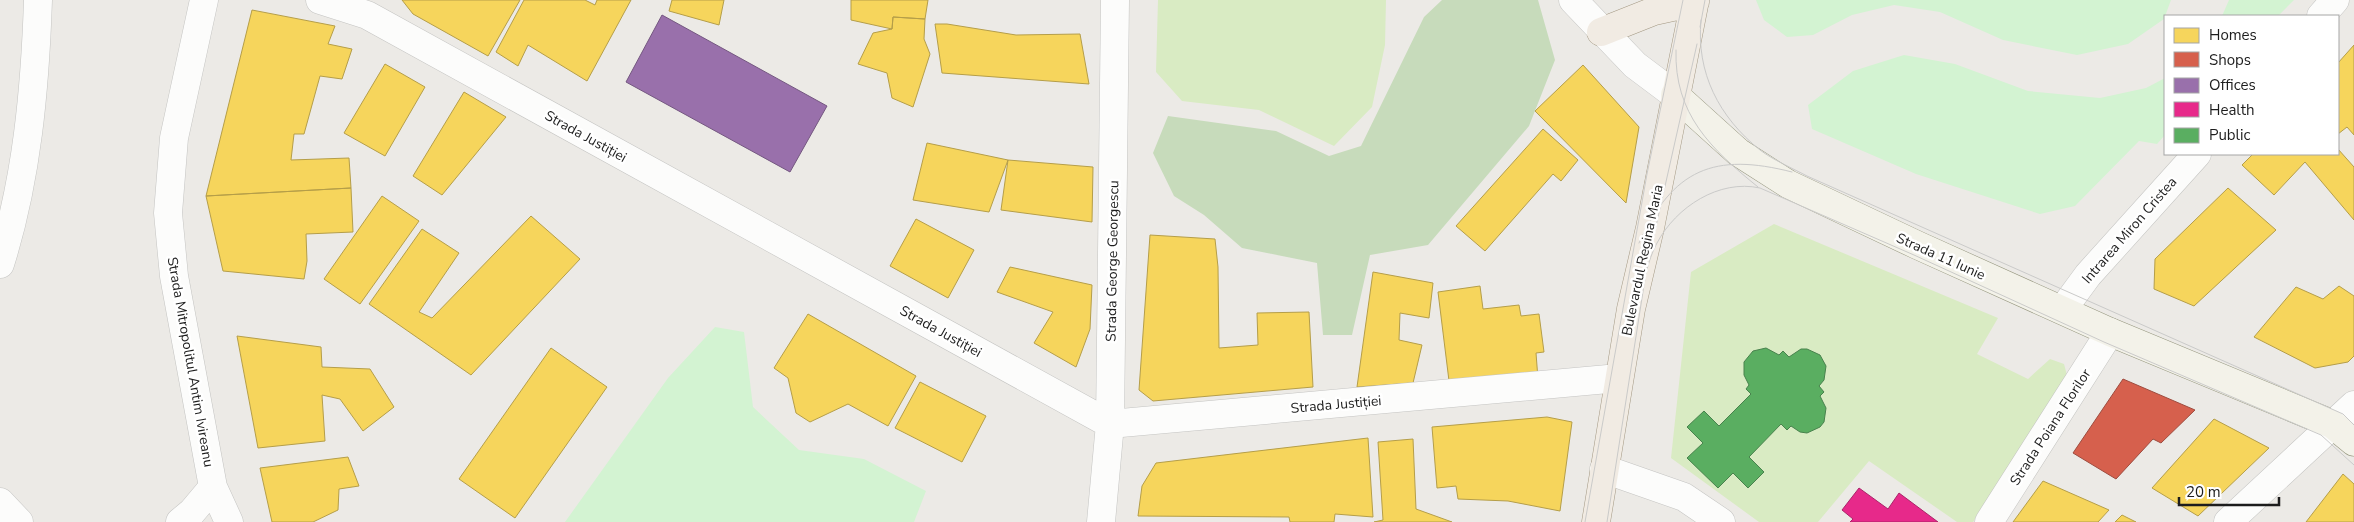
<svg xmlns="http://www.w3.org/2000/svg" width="2354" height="522" font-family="'Nunito Sans',sans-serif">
<rect width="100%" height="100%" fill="#eceae6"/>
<path fill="#d9ebc3" d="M1158,0H1386L1385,45L1372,107L1334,146L1259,110L1182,101L1156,72Z
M1774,224L1998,318L1977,354L2028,379L2050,359L2064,364L2068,379L1973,522H1957L1869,461L1818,522H1759L1671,458L1691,272Z"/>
<path fill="#c7dbbb" d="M1442,0H1538L1555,60L1529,126L1428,245L1370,255L1352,335H1323L1317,263L1242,248L1204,215L1174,196L1153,153L1168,116L1276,131L1329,156L1361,146L1424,17Z"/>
<path fill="#d3f3d2" d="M1756,0H2171L2164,19L2128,44L2077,55L2003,40L1940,12L1894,5L1852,15L1813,35L1787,37L1764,20Z
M2229,0H2294L2278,16H2222Z
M1904,55L1955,64L2028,91L2100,98L2146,88L2165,78V135L2157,144L2139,141L2075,206L2040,214L1916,174L1812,129L1808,105L1853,71Z
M715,327L744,332L753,407L799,450L864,459L926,491L914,522H565L668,378Z"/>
<path fill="#f6d55c" stroke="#b59e49" d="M402,0H520L488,56L413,14Z
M524,0H585L595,5L597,0H631L587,81L528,45L518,66L496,52Z
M672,0H724L719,25L669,11Z
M851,0H928L925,19L893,17L892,29L851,20Z
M252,10L335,26L328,44L352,49L342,79L320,76L304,134H294L291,160L349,158L351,188L206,196Z
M893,17L925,19L924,39L930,54L913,107L892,98L887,73L858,64L873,33L892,29Z
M935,24H947L1016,35L1080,34L1089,84L942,73Z
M2354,45V135L2347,127L2338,134V63Z
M385,64L425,87L385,156L344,133Z
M1583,65L1639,127L1626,203L1535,111Z
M464,92L506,117L442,195L413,176Z
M1543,129L1578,160L1561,181L1553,174L1485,251L1456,226Z
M927,143L1008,160L989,212L913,200Z
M2338,149L2354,167V220L2305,162L2274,195L2242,165L2253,154H2338Z
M1008,160L1093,167L1092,222L1001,210Z
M351,188L353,232L306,234L307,261L304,279L223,271L206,196Z
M2228,188L2276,230L2194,306L2154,289L2155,259Z
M382,196L419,221L360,304L324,279Z
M531,216L580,259L471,375L369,304L422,229L459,253L419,312L432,318Z
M916,219L974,250L948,298L890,266Z
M1150,235L1215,239L1218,267L1219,348L1258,345L1257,313L1309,312L1313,387L1153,401L1139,390Z
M1010,267L1092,285L1090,329L1076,367L1034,343L1053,312L997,292Z
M1373,272L1433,283L1429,318L1400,313L1399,340L1422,345L1413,383L1357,387Z
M1480,286L1483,309L1519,305L1521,316L1539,314L1544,352L1536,353L1538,379L1450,389L1438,292Z
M2339,286L2354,296V356L2348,362L2315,368L2254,337L2296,287L2323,299Z
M808,314L916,376L888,426L848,404L810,422L796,413L788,378L774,368Z
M237,336L321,347L322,367L370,369L394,407L363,431L340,399L322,395L325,441L258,448Z
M551,348L607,387L515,518L459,479Z
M920,382L986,416L962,462L895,428Z
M1547,417L1572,422L1560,511L1508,501L1458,499L1456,486L1437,488L1432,427Z
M2214,419L2269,448L2198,516L2152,488Z
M1368,438L1373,517L1335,514L1334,522H1290L1289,517L1138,516L1142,486L1156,463Z
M1413,439L1416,509L1452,522H1374L1383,520L1378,442Z
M348,457L359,486L339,489L338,510L313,522H272L260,468Z
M2343,474L2354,484V522H2306Z
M2043,481L2109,510L2098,522H2013Z
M2122,515L2136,522H2115Z"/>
<path fill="#d6604d" stroke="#9e4c3f" d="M2123,379L2195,410L2161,443L2153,439L2116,479L2073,453Z"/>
<path fill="#9970ab" stroke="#745780" d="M662,15L827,106L790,172L626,82Z"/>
<path fill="#e7298a" stroke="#aa2569" d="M1859,488L1888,509L1899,493L1938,522H1850L1853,519L1842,510Z"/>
<path fill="#5aae61" stroke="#48824d" d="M1766,348L1779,355L1783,351L1789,357L1801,349H1807L1820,355L1826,366L1824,380L1819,386L1824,392L1820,396L1826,408L1824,422L1820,427L1807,433L1800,432L1791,426L1787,430L1781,424L1749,457L1764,472L1748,488L1733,473L1718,488L1687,458L1703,443L1687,427L1704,411L1719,426L1751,394L1746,389L1749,385L1744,375V362L1753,351Z"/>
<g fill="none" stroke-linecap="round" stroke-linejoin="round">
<defs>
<path id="street" d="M320,0L367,15L1110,424L1619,378
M1573,0L1635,65L1675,95
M2321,16L2335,0
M0,264C27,179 35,89 38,0
M2063,309L2088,275L2197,154
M1604,469L1684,497L1721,522
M213,487L229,522
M0,502L19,522
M180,522L192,512L213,487L174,276L168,213L174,138L204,0
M1101,522L1110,424L1115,0
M1989,522L2110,332
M2228,522L2354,405"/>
<path id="secondary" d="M1675,95L1738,152L1788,184L1917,245L2110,332L2332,424L2354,442"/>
<path id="primary" d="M1601,32L1654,11L1695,2
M1596,522L1631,309L1650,228L1695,0"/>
</defs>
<use href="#street" stroke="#c4c4c2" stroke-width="29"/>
<use href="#secondary" stroke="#95967e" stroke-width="29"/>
<use href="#primary" stroke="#a29782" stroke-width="29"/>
<use href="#street" stroke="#fcfcfb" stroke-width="28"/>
<use href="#secondary" stroke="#f3f2e9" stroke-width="28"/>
<use href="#primary" stroke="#f1ebe3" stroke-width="28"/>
<path stroke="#cacac9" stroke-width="1" d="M1701,20C1696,73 1719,117 1760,150C1773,160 1792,168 1807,176L2343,414L2354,425
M1700,27L1705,0
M1676,50C1674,114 1711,149 1758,187
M1639,243C1673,169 1714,152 1792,172
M1652,244L1697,44
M1646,272C1649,262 1652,252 1657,243C1676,207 1719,179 1760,188L1914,255L2104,342L2321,435L2354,465
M1585,522L1647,174L1683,0
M1607,522L1647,266"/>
</g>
<g text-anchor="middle" stroke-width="5" stroke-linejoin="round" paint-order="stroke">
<g font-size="14" fill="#1d1d1d" stroke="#fff">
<text transform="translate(586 136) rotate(29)" y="5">Strada Justiției</text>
<text transform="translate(2129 230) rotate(-49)" y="5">Intrarea Miron Cristea</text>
<text transform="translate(1941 256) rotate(24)" y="5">Strada 11 Iunie</text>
<text transform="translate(1642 260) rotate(-78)" y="5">Bulevardul Regina Maria</text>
<text transform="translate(1112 261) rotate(-89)" y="5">Strada George Georgescu</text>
<text transform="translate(941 331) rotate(29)" y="5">Strada Justiției</text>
<text transform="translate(191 362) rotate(80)" y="5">Strada Mitropolitul Antim Ivireanu</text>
<text transform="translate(1336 404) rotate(-5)" y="5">Strada Justiției</text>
<text transform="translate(2050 427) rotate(-57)" y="5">Strada Poiana Florilor</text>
</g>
</g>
<rect x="2164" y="15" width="175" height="140" fill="#ffffff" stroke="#a5a5a5"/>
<rect x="2174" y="28" width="25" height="15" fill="#f6d55c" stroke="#a5a5a5"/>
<text x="2209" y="40" font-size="15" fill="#1d1d1d">Homes</text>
<rect x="2174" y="52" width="25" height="15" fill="#d6604d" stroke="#a5a5a5"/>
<text x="2209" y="65" font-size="15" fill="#1d1d1d">Shops</text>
<rect x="2174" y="78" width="25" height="15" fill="#9970ab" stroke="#a5a5a5"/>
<text x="2209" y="90" font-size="15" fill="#1d1d1d">Offices</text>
<rect x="2174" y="102" width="25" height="15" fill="#e7298a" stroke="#a5a5a5"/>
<text x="2209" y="115" font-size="15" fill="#1d1d1d">Health</text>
<rect x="2174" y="128" width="25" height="15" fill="#5aae61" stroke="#a5a5a5"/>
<text x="2209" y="140" font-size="15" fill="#1d1d1d">Public</text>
<path d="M2179 497v8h100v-8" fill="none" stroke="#1d1d1d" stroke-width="2.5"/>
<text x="2186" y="497" font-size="15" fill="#1d1d1d" stroke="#ffffff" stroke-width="4" paint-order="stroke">20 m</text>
</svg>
